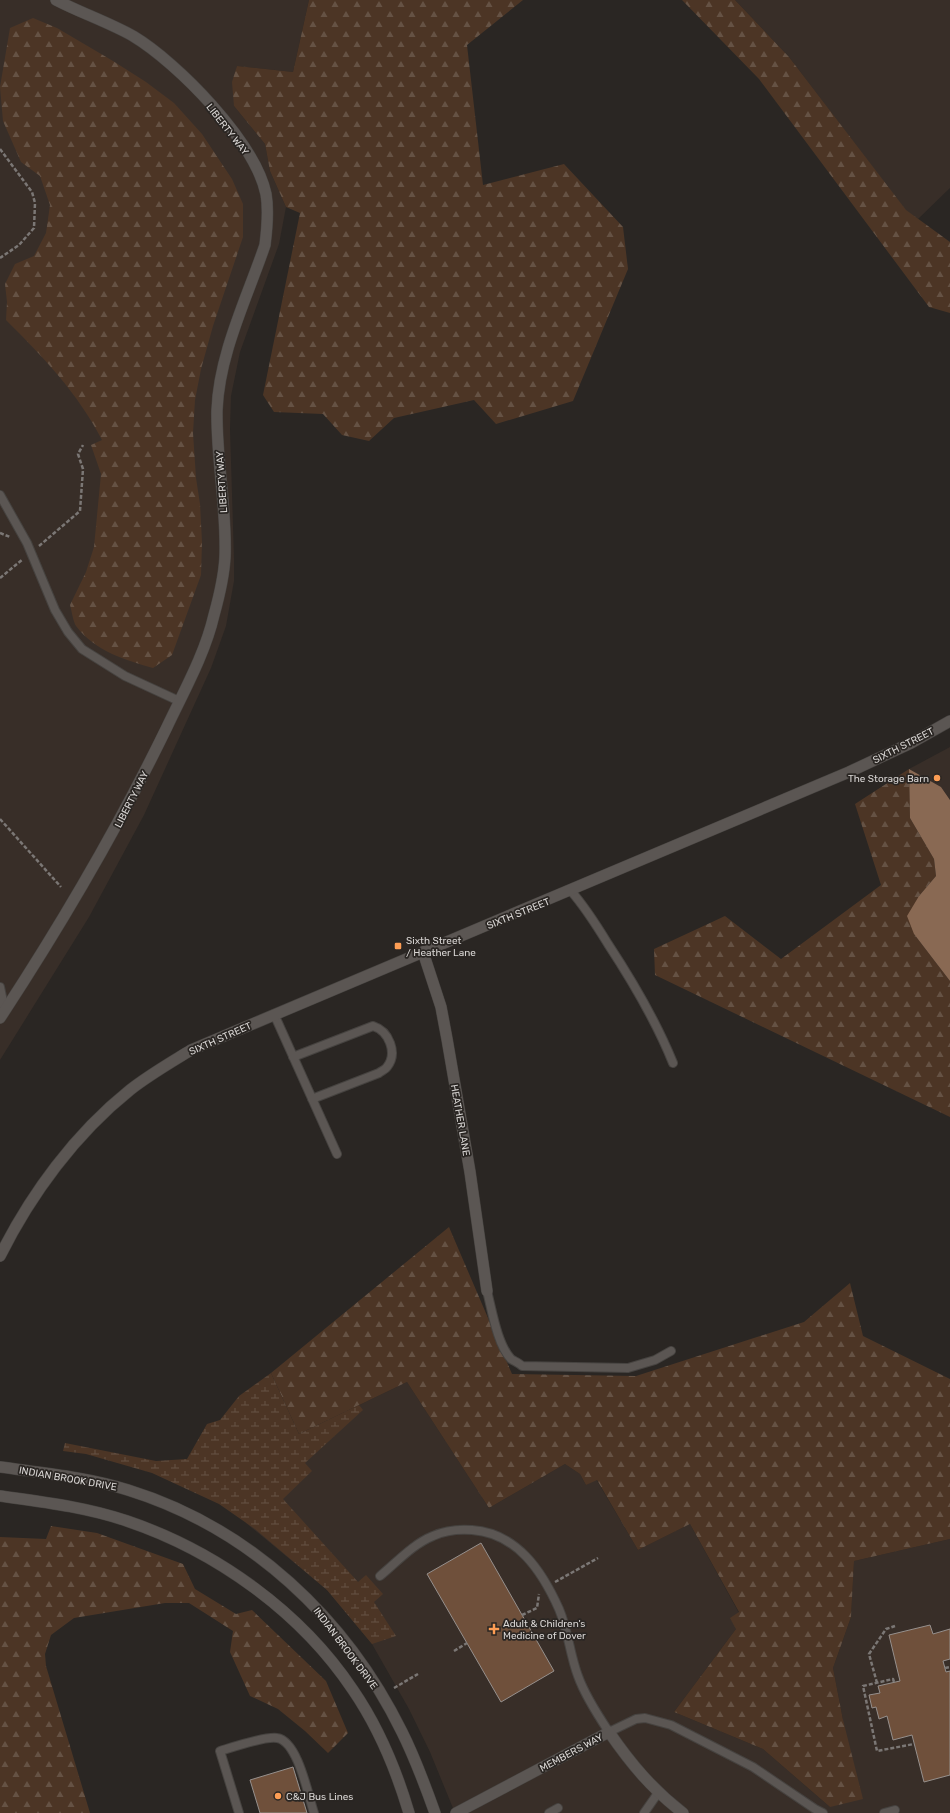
<svg xmlns="http://www.w3.org/2000/svg" width="950" height="1813" font-family="Rubik,sans-serif">
<defs>
<pattern id="forest-firs" width="22" height="20" patternUnits="userSpaceOnUse"><rect width="22" height="20" fill="#4c3525"/><path d="M5 1l3.5 6h-7zM16 11l3.5 6h-7z" fill="#655244"/></pattern>
<pattern id="wetland-marsh" width="20" height="14" patternUnits="userSpaceOnUse"><rect width="20" height="14" fill="#4c3525"/><path d="M1 5h8M5 5V1M11 12h8M15 12V8" fill="none" stroke="#655244"/></pattern>
</defs>
<rect width="100%" height="100%" fill="#2a2623"/>
<path fill="#382e28" d="M0,0H309L293,72L237,66L234,106L265,144L270,171L286,207L279,244L240,352L231,396L230,429L234,558V581L226,626L211,668L144,815L89,917L0,1060Z
M735,0H950V188L918,219L906,211L789,57Z
M950,747V800L941,787L909,769Z
M407,1382L489,1508L565,1464L580,1474L586,1485L596,1479L638,1550L690,1524L739,1613L736,1629L674,1712L763,1749L830,1807L843,1720L833,1668L851,1617L854,1561L950,1539V1813H455L430,1752L409,1709L372,1644L327,1590L246,1523L299,1434Z"/>
<path fill="url(#forest-firs)" d="M309,0H523L467,45L483,185L564,164L623,227L628,269L573,401L496,424L474,400L394,418L369,441L342,435L323,414L274,412L263,395L300,213L286,207L270,171L265,144L234,106L232,82L237,66L293,72Z
M682,0H735L789,57L906,210L950,242V313L929,307L759,79Z
M33,18L57,28L113,61L146,82L174,103L202,134L232,179L243,204V237L213,326L201,369L195,400L193,433L196,478L200,504L202,542L201,575L172,655L153,668C125,660 95,651 76,626C73,621 72,612 70,605L86,572L94,547L101,474L91,445L102,440C78,393 43,357 6,320L7,302L5,284L15,264L34,256L46,233L50,205L40,176L21,162L3,121L0,87L10,28Z
M909,769L910,818L934,859L936,876L919,896L914,934L950,981V1117L655,975L654,949L725,916L781,959L881,885L855,804Z
M449,1227L512,1374L636,1376L804,1322L850,1283L863,1336L950,1379V1539L854,1561L851,1617L833,1668L843,1720L863,1799L830,1807L763,1749L674,1712L736,1629L730,1618L739,1612L690,1524L638,1550L597,1480L586,1485L580,1474L565,1464L489,1508L407,1382L299,1434L271,1373Z
M51,1526L97,1533L183,1564L195,1589L236,1614L252,1610L326,1681L348,1733L328,1753L305,1731L278,1709L250,1696L230,1652L233,1631L189,1603H165L74,1618L51,1635L45,1654L46,1666L90,1813H0V1537L46,1539Z"/>
<path fill="url(#wetland-marsh)" d="M271,1373L299,1434L359,1405L363,1410L305,1463L312,1471L283,1499L358,1582L366,1575L383,1594L374,1602L396,1636L372,1644L327,1590L255,1529L219,1504L152,1473L86,1454L63,1451L65,1443L156,1461L187,1459L207,1424L220,1420L239,1396Z"/>
<path fill="#896953" d="M909,769L941,787L950,800V981L914,934L907,916L919,896L936,876L934,859L910,818Z"/>
<path fill="#6f503b" stroke="#96908d" d="M481,1543L554,1671L501,1702L427,1574Z
M930,1625L933,1634L950,1629V1659L943,1661L946,1672L950,1671V1775L924,1782L912,1735L893,1740L887,1716L879,1719L876,1707L872,1708L869,1695L880,1693L878,1686L900,1681L889,1635Z
M293,1767L307,1813H260L250,1780Z"/>
<g fill="none" stroke-linecap="round" stroke-linejoin="round">
<defs>
<path id="service" d="M0,495L27,543L55,610L68,632L82,649L125,676L179,701
M571,891C585,907 597,926 608,944C633,982 656,1021 673,1063
M0,987L5,1011H3
M274,1014L337,1154
M293,1057L373,1026C389,1031 398,1053 387,1067C385,1070 381,1071 379,1073L312,1099
M487,1291C492,1310 497,1344 511,1359C514,1361 519,1363 522,1366L628,1368L655,1360L671,1351
M380,1576C397,1562 413,1544 433,1536C446,1530 458,1529 472,1530C517,1533 542,1571 559,1609C568,1630 570,1655 578,1676C584,1693 599,1717 609,1732L636,1719L645,1718L671,1725L753,1767L815,1809L823,1813
M239,1813L220,1751C233,1747 265,1736 277,1738C298,1741 308,1795 314,1813
M549,1813L558,1808
M644,1813L658,1793
M884,1813L895,1810"/>
<path id="minor" d="M423,952L441,1007L447,1039L470,1172L487,1291
M0,1018C61,925 118,828 167,727C184,691 205,654 214,615C219,597 224,576 225,557C227,508 216,459 217,410C219,354 247,298 265,245C267,229 269,211 266,194C255,142 178,63 133,36C108,22 81,13 56,0
M456,1813L609,1732C631,1764 652,1789 683,1813"/>
<path id="secondary" d="M0,1256C31,1194 75,1134 130,1090C149,1075 170,1063 191,1050L849,772L911,743L950,721
M0,1467C43,1473 87,1477 128,1490C250,1528 346,1618 402,1732C415,1758 425,1785 435,1813
M0,1496C43,1502 86,1507 127,1521C216,1551 301,1612 353,1690C379,1728 396,1769 409,1813"/>
</defs>
<use href="#service" stroke="#464340" stroke-width="10"/>
<use href="#minor" stroke="#464340" stroke-width="12"/>
<use href="#secondary" stroke="#464340" stroke-width="12"/>
<path stroke="#7b7775" stroke-width="2.5" stroke-dasharray="4 2" stroke-linecap="butt" d="M0,149L32,192L35,203L34,228L19,245L0,258
M0,533L10,537
M39,546L80,511L83,469L78,454L83,445
M0,578L23,559
M0,819L61,887
M555,1582L598,1558
M522,1615L537,1608L539,1594
M454,1651L467,1643
M945,1668L950,1667
M894,1682L893,1679L863,1686L877,1751L914,1744
M877,1683L869,1654L886,1629L895,1626
M394,1688L418,1674"/>
<use href="#service" stroke="#5b5653" stroke-width="8"/>
<use href="#minor" stroke="#5b5653" stroke-width="11"/>
<use href="#secondary" stroke="#5b5653" stroke-width="11"/>
</g>
<g fill="#fd9d54" stroke="#2a2623" stroke-width="1.5">
<circle cx="937" cy="778" r="4"/>
<rect x="394" y="942" width="8" height="8" rx="2"/>
<path d="M492 1623h4v4h4v4h-4v4h-4v-4h-4v-4h4z"/>
<circle cx="278" cy="1796" r="4"/>
</g>
<g text-anchor="middle" stroke-width="3.5" stroke-linejoin="round" paint-order="stroke">
<g font-size="10" fill="#d9d6d4" stroke="#2a2623">
<text transform="translate(228 129) rotate(52)" y="4">LIBERTY WAY</text>
<text transform="translate(221 482) rotate(-94)" y="4">LIBERTY WAY</text>
<text transform="translate(903 745) rotate(-27)" y="4">SIXTH STREET</text>
<text transform="translate(131 799) rotate(-63)" y="4">LIBERTY WAY</text>
<text transform="translate(518 913) rotate(-22)" y="4">SIXTH STREET</text>
<text transform="translate(220 1038) rotate(-24)" y="4">SIXTH STREET</text>
<text transform="translate(461 1120) rotate(80)" y="4">HEATHER LANE</text>
<text transform="translate(68 1478) rotate(10)" y="4">INDIAN BROOK DRIVE</text>
<text transform="translate(346 1648) rotate(53)" y="4">INDIAN BROOK DRIVE</text>
<text transform="translate(571 1752) rotate(-28)" y="4">MEMBERS WAY</text>
</g>
<g font-size="10" fill="#d9d6d4" stroke="#2a2623" text-anchor="start">
<text x="929" y="782" text-anchor="end">The Storage Barn</text>
<text x="406" y="944">Sixth Street<tspan x="406" dy="12">/ Heather Lane</tspan></text>
<text x="503" y="1627">Adult &amp; Children's<tspan x="503" dy="12">Medicine of Dover</tspan></text>
<text x="286" y="1800">C&amp;J Bus Lines</text>
</g>
</g>
</svg>
